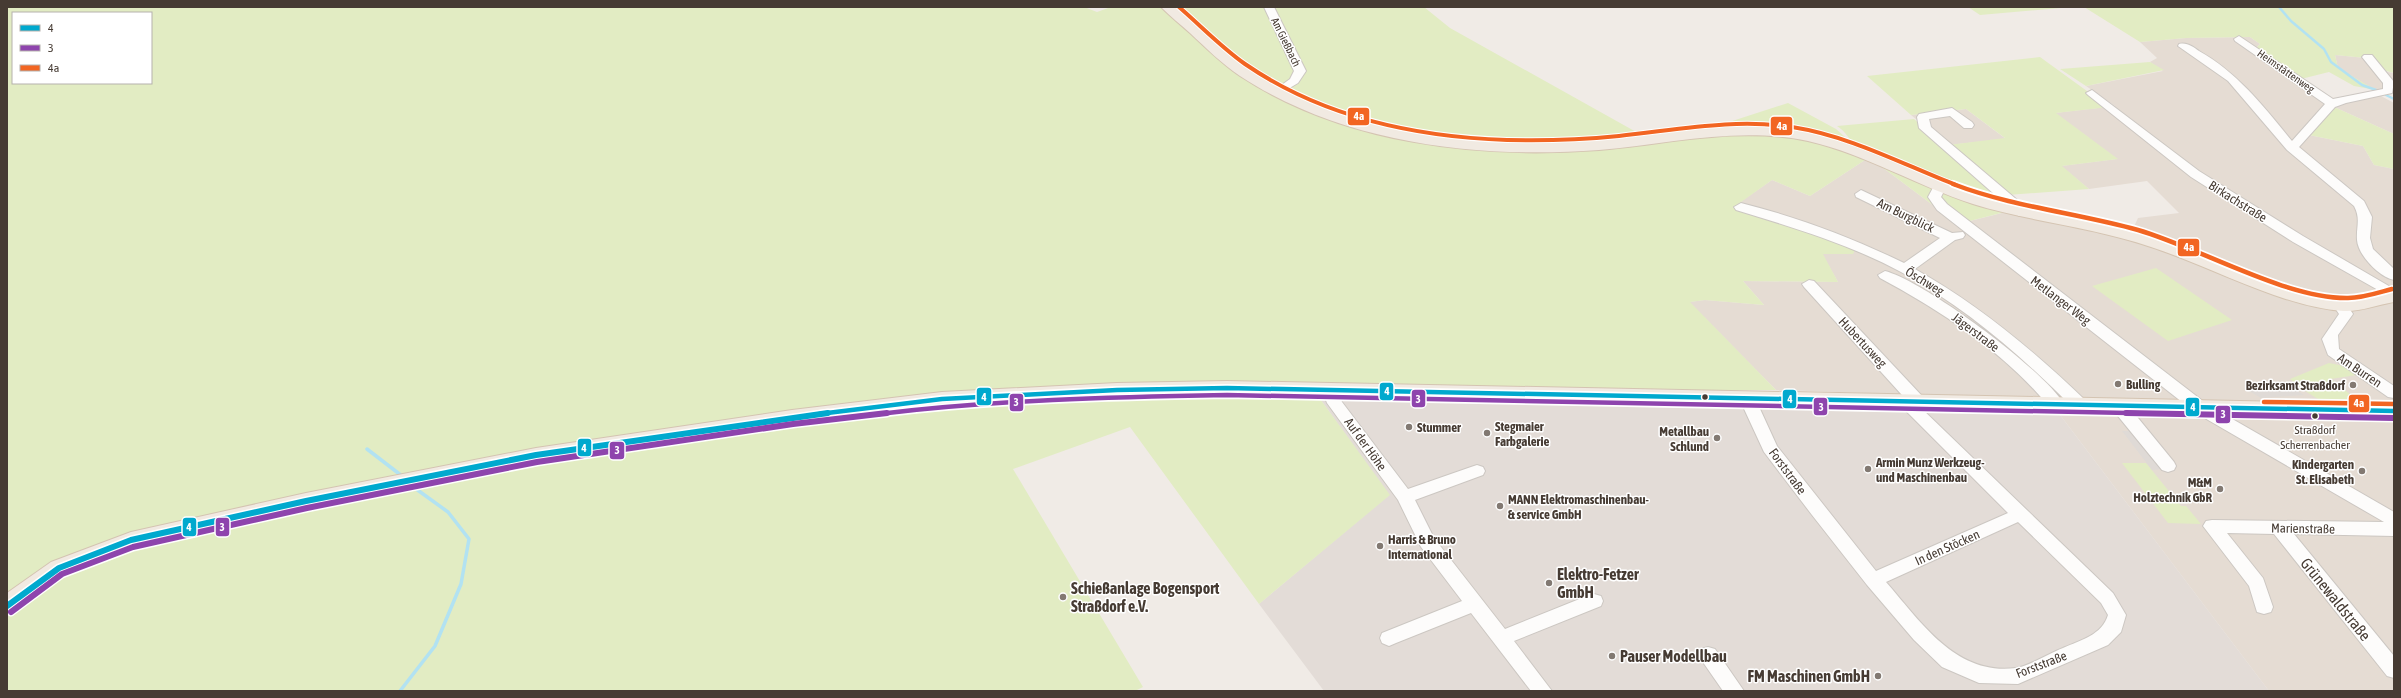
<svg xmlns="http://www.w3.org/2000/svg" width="2401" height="698" font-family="'Asap Condensed',sans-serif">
<rect width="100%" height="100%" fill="#f0ebe6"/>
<path fill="#e5dcd3" d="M2250,37L2260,44L2257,47L2333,101L2375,90L2338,68L2335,55L2366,58L2388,72L2394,73V93L2379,95L2394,103V134L2332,106L2309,135L2363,146L2374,165L2394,169V691H2269L2048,399L1776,390L1689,302L1705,300L1764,305L1743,281L1838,282L1822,254H1852L1855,250L1795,227L1733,207L1772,180L1810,196L1865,160L1882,167L1958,224L2022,208L2084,219L2132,231L2138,218L2179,213L2147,181L2089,189L2061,166L2117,159L2055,113L2115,106L2086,86L2163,71L2150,62L2157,58L2140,42L2186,38Z
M1966,109L2006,139L1948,145L1911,115Z"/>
<path fill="#e3dcd7" d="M1318,396L2054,407L2269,691H1324L1259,604L1389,495Z"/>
<path fill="#e2ecc3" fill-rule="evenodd" d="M7,7H1084L1097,12L1111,7H1163C1192,28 1215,56 1245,76C1336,135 1468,156 1575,149C1644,145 1711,126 1781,134C1839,141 1888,168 1942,190C1962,199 1984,205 2005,212L1958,224L1882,167L1865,160L1810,196L1772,180L1734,207L1828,239L1855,250L1853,254H1823L1838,282L1743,281L1764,305L1705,300L1690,302L1776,390H1634L1255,381L1227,388L1223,393L1318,396L1390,495L1259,604L1130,427L1013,469L1143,687L1135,691H7V616L71,569L119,550L165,537L282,512L315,496L145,533L105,545L48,570L7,601ZM13,13H151V83H13Z
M1172,7H1424L1450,28L1638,133V137C1508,154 1349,143 1238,65C1215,48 1194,26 1172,7Z
M1968,7H2073L1980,15Z
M2084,7H2394V73L2382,70L2366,58L2335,55L2338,68L2376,90L2354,86L2329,72L2301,79L2256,48L2260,44L2250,37L2186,38L2140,42Z
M2040,57L2109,107L2056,113L2118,159L2062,166L2089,189L2007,195L1948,145L2005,138L1966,109L1911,115L1867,76Z
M2150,62L2164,70L2086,86L2060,69Z
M1788,103L1836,129L1845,137L1837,141C1796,135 1753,125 1712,127C1692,129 1654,141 1637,130L1646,131L1687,126L1723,124Z
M2332,106L2394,134V169L2374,165L2363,146L2309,135Z
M1914,119L2010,202L2013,206L1948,186L1858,147C1849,141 1847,132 1837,126Z
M2156,268L2232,320L2168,341L2092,286Z
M2329,363L2354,368L2363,374L2331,379L2356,399L2357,406C2322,405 2317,400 2290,379Z
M2122,463H2146L2181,506H2186L2201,524L2168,523Z"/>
<path fill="#dfdad6" d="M2284,382L2304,395L2261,398L2249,391Z
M2122,431H2135L2166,469L2152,470Z"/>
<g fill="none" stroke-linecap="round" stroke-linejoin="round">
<path stroke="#b2e2f2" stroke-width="2.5" d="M2279,7L2291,21L2324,49L2331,62L2362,85L2376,90
M2386,95L2394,99"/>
<path stroke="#b2e2f2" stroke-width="3.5" d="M367,449L402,476
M400,691L435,646L461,584L469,539L448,512L412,486"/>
<defs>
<path id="minor" d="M1264,7H1274L1306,71L1298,83L1278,95L1272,92L1290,79L1294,71Z
M2239,36L2333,99L2383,89V83L2362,57L2364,55H2372L2394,82L2392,93L2346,103L2335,107L2299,147L2364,201L2372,217L2370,238L2373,249L2394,269V280C2379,277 2358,255 2357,240C2356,227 2361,219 2354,206L2287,150L2228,81L2178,46L2179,44C2187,42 2193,47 2199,51C2238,73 2264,107 2292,141L2325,104L2235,41L2234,39Z
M2092,90L2199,171L2303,236L2394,289V299L2293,242L2191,177L2088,95L2086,93Z
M1952,108L1972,122L1974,125L1972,128H1964L1950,116L1929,119L1931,127L2029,210L2031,213L2029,216H2019L1919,128L1917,117L1919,114Z
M1940,183L1946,187L1941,197L1947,204L2208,405L2394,512V536L2294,534L2394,656V678L2387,676L2274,534L2227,533L2263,578L2273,607L2271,612L2264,614L2257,612L2249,586L2203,526L2206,521L2212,520L2384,522L2196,413L1937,210L1928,197L1935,184Z
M1861,190L1952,233L1963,232L1965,235L1963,238L1955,240L1915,269C1978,304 2033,350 2086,401L2088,405L2086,409H2074C2022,356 1966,308 1901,272C1849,244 1792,227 1736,210L1734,207L1741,203C1797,217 1853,238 1904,263L1940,238L1856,197L1855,194Z
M1885,271C1924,281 2043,369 2064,404L2062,408H2050C2007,354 1940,310 1880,278L1878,275Z
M1809,280L1814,281L1923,397L1925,401L1923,405H1911L1804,287L1802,284Z
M2340,301L2345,302L2353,314L2338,335L2339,349L2394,386V398L2388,397L2328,355L2322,339L2339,314L2333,305Z
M1330,385L1335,386L1342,402L1408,489L1471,467L1477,465L1483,467L1485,471L1483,475L1415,500L1434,538L1505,629L1587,596L1594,594L1601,596L1603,601L1601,606L1514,641L1552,691H1531L1471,613L1396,643L1389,646L1382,643L1380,638L1382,633L1462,601L1421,547L1398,500L1327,403L1322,390L1325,386Z
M1747,393L1753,394L1755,398L1777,446L1876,571L2008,513L1906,411L1908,407H1920L2113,593L2126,615L2121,632L2108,645L2018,684L1979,683L1942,667L1914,640L1867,585L1812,515L1764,452L1739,398L1741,394ZM2018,522L2101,603L2108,615C2102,635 2081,640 2063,648C2050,653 2029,666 2016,668C1956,676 1921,622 1886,582Z
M2119,401L2125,402L2174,462L2176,466L2174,470L2168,472L2162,470L2113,410L2111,406L2113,402Z
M1708,647L1715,649L1744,691H1723L1698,655L1701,649Z"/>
<path id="major" d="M1161,7H1176C1201,27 1223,52 1250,69C1354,138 1489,151 1611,139C1679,133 1747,117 1816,134C1875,148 1927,179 1985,197C2042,215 2103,220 2160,239C2191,248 2221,260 2251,272C2281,284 2311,298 2343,299C2360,300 2378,294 2394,290V302C2377,305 2360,312 2343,311C2282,307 2210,266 2151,247C2093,227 2031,222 1973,204C1917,186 1865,154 1808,141C1738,126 1669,144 1599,150C1478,159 1344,144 1240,76C1222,64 1206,48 1190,33C1181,25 1170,16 1161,7Z
M1227,381L2394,404V418L1227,395L1117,397L942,406L792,424L536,462L306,509L135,548L67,574L15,613L7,615V593L51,562L131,532L306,493L536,448L792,410L942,392L1117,383Z"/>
</defs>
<use href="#minor" stroke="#ccc7c2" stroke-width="2"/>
<use href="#major" stroke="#d4c4b2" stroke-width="2"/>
<use href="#minor" fill="#fdfcfb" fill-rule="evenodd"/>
<use href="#major" fill="#f1eae2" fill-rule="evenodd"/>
<defs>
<path id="bus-1-far1" d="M819,414L942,399L1117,390L1227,388L2394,411"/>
<path id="bus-1" d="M7,606L59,568L131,540L306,501L536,455L828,413"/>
<path id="bus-2-far1" d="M879,414C994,400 1111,397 1227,395L2177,414"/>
<path id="bus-2" d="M2126,413L2394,418
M11,612L62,574L133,547L307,508L537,462L793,424L887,413"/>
<path id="bus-3-far1" d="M1179,7C1201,26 1221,47 1245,64C1353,138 1493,148 1619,136C1677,130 1734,118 1792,127C1850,136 1902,164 1956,185"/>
<path id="bus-3" d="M1953,184C2013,207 2077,213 2138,230C2200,248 2286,299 2348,298C2363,298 2377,293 2392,289
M2264,402L2394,404"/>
</defs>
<use href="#bus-1-far1" stroke="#fff" stroke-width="8"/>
<use href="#bus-1" stroke="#fff" stroke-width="9"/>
<use href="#bus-2-far1" stroke="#fff" stroke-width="8"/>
<use href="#bus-2" stroke="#fff" stroke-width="9"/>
<use href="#bus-3-far1" stroke="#fff" stroke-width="6"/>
<use href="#bus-3" stroke="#fff" stroke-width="8"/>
<use href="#bus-1-far1" stroke="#00a9ce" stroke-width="4.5"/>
<use href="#bus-1" stroke="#00a9ce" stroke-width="6"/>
<use href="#bus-2-far1" stroke="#8e44ad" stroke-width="4.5"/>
<use href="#bus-2" stroke="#8e44ad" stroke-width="6"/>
<use href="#bus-3-far1" stroke="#f26522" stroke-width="4"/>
<use href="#bus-3" stroke="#f26522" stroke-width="4.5"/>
</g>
<g fill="#827972" stroke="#fff" stroke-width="1.5">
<circle cx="2118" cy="384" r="4"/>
<circle cx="2353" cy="385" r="4"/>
<circle cx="1409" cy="427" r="4"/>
<circle cx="1487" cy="433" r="4"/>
<circle cx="1717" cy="438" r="4"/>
<circle cx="1868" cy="469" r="4"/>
<circle cx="2362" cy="471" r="4"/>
<circle cx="2220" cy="489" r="4"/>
<circle cx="1500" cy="506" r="4"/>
<circle cx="1380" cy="546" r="4"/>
<circle cx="1549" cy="583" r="4"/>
<circle cx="1063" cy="597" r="4"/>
<circle cx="1612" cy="656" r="4"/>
<circle cx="1878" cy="676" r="4"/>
</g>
<g fill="#463b33" stroke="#fff" stroke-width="1.5">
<circle cx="1705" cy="397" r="3.5"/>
<circle cx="2315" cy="416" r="3.5"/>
</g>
<g text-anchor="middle" stroke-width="3" stroke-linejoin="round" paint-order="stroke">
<g font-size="11" fill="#463b33" stroke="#fff">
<text transform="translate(1286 42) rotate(64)" y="4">Am Gießbach</text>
<text transform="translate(2286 71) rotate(35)" y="4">Heimstättenweg</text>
</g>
<g font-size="12" fill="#463b33" stroke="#fff">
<text x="2315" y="434">Straßdorf<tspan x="2315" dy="15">Scherrenbacher</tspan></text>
</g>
<g font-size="13" fill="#463b33" stroke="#fff">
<text transform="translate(2238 201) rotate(32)" y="5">Birkachstraße</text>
<text transform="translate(1906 215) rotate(26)" y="5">Am Burgblick</text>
<text transform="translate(1925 281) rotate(31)" y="5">Öschweg</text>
<text transform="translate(2061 300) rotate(37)" y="5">Metlanger Weg</text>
<text transform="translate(1976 332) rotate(37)" y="5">Jägerstraße</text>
<text transform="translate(1863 342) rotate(47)" y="5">Hubertusweg</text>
<text transform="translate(2360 370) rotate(34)" y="5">Am Burren</text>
<text transform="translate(1366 444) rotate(54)" y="5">Auf der Höhe</text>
<text transform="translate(1788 471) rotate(54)" y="5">Forststraße</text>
<text transform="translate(2303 528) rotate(1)" y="5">Marienstraße</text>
<text transform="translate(1947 547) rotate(-24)" y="5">In den Stöcken</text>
<text transform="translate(2041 664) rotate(-21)" y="5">Forststraße</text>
</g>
<g font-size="13" font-weight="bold" fill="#463b33" stroke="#fff" text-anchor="start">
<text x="2126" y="389">Bulling</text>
<text x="2345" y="390" text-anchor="end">Bezirksamt Straßdorf</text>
<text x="1495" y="431">Stegmaier<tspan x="1495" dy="15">Farbgalerie</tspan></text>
<text x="1417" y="432">Stummer</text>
<text x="1709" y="436" text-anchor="end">Metallbau<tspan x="1709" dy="15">Schlund</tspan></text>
<text x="1876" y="467">Armin Munz Werkzeug-<tspan x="1876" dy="15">und Maschinenbau</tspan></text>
<text x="2354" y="469" text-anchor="end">Kindergarten<tspan x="2354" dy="15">St. Elisabeth</tspan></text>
<text x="2212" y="487" text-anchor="end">M&amp;M<tspan x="2212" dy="15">Holztechnik GbR</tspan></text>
<text x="1508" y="504">MANN Elektromaschinenbau-<tspan x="1508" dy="15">&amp; service GmbH</tspan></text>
<text x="1388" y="544">Harris &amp; Bruno<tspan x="1388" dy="15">International</tspan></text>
</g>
<g font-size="16" font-weight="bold" fill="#463b33" stroke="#fff" text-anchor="start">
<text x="1557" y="580">Elektro-Fetzer<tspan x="1557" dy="18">GmbH</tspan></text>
<text x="1071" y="594">Schießanlage Bogensport<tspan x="1071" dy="18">Straßdorf e.V.</tspan></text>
<text x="1620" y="662">Pauser Modellbau</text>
<text x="1870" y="682" text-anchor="end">FM Maschinen GmbH</text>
</g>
<g font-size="16" fill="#463b33" stroke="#fff">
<text transform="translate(2336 599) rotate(51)" y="6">Grünewaldstraße</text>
</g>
</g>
<g stroke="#fff" stroke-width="1.5">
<rect x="1347" y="107" width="23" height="19" rx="4" fill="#f26522"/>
<rect x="1770" y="116" width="23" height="20" rx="4" fill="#f26522"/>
<rect x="2177" y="238" width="23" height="19" rx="4" fill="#f26522"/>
<rect x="1379" y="382" width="15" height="19" rx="4" fill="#00a9ce"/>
<rect x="976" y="387" width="16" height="19" rx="4" fill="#00a9ce"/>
<rect x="1411" y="389" width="15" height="19" rx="4" fill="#8e44ad"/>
<rect x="1782" y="389" width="15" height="20" rx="4" fill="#00a9ce"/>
<rect x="1009" y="393" width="15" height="19" rx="4" fill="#8e44ad"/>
<rect x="2348" y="394" width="22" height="19" rx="4" fill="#f26522"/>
<rect x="1813" y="397" width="15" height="19" rx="4" fill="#8e44ad"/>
<rect x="2185" y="397" width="15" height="20" rx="4" fill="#00a9ce"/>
<rect x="2215" y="405" width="16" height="19" rx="4" fill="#8e44ad"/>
<rect x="577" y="438" width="15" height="19" rx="4" fill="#00a9ce"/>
<rect x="609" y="441" width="16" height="19" rx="4" fill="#8e44ad"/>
<rect x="215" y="517" width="15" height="20" rx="4" fill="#8e44ad"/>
<rect x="182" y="517" width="15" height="20" rx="4" fill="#00a9ce"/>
</g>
<g font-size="11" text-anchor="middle" font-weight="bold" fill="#fff">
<text x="1359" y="120">4a</text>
<text x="1782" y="130">4a</text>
<text x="2189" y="251">4a</text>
<text x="1387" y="395">4</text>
<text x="984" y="401">4</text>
<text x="1418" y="403">3</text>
<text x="1790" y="403">4</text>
<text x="1016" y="406">3</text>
<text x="2359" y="407">4a</text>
<text x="1821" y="411">3</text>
<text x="2193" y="411">4</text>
<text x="2223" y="418">3</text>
<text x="584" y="452">4</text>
<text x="617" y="454">3</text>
<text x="222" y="531">3</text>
<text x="189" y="531">4</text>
</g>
<rect width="2401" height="698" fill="none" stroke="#463b33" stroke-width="16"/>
<rect x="12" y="12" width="140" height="72" fill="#ffffff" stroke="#b5b1ad"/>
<rect x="20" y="25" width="20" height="6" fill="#00a9ce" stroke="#b5b1ad"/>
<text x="48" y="32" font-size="12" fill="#463b33">4</text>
<rect x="20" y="45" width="20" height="6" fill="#8e44ad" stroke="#b5b1ad"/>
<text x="48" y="52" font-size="12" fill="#463b33">3</text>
<rect x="20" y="65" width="20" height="6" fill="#f26522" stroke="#b5b1ad"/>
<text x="48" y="72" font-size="12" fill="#463b33">4a</text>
</svg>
